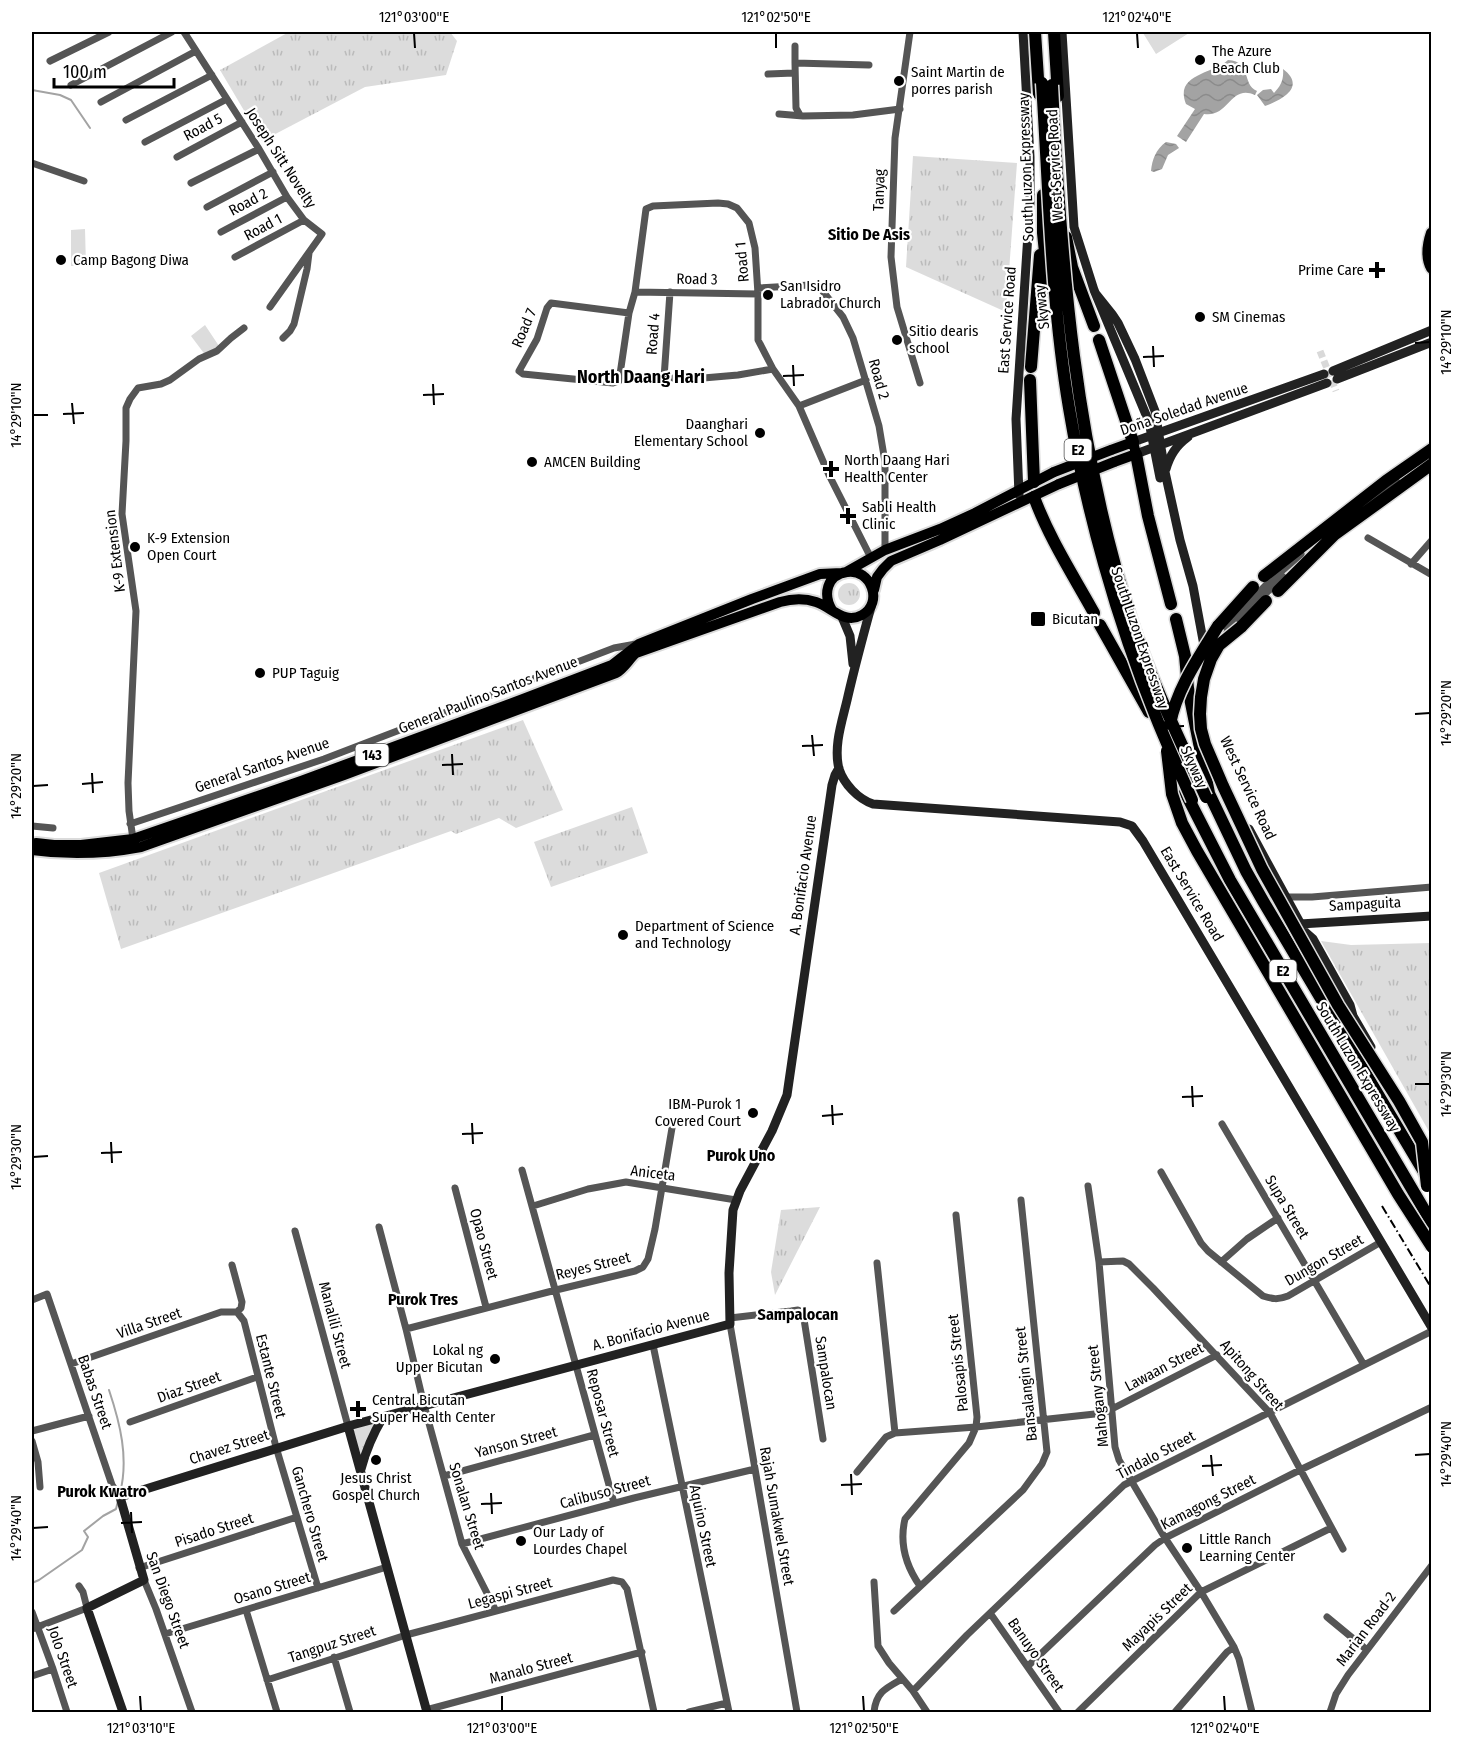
<svg xmlns="http://www.w3.org/2000/svg" width="1463" height="1744" font-family="'Fira Sans Condensed',sans-serif">
<defs>
<pattern id="grass-tufts" width="24" height="20" patternUnits="userSpaceOnUse" patternTransform="scale(1.5)"><rect width="24" height="20" fill="#dcdcdc"/><path d="M3 7l-1-3M5 7V3M7 7l1-3M15 17l-1-3M17 17v-4M19 17l1-3" fill="none" stroke="#bbb"/></pattern>
<pattern id="water-waves" width="16" height="10" patternUnits="userSpaceOnUse" patternTransform="scale(1.5)"><rect width="16" height="10" fill="#a3a3a3"/><path d="M0 5q4-4 8 0t8 0" fill="none" stroke="#8b8b8b"/></pattern>
</defs>
<rect width="100%" height="100%" fill="#fff"/>
<path fill="url(#grass-tufts)" d="M289,32H450L457,41L446,75L365,87L262,141L220,70Z
M913,156L1017,163L1006,312L906,267Z
M838 594a11 11 0 1 1 22 0a11 11 0 1 1-22 0Z
M523,720L563,810L516,828L499,818L456,834L451,831L121,949L99,873Z
M632,807L648,853L551,887L534,842Z
M1321,941L1351,945L1431,943V1135Z
M820,1207L775,1295L771,1272L781,1210Z
M377,1422L361,1462L352,1428Z"/>
<path fill="#dcdcdc" d="M1145,32H1188L1189,33L1156,54L1143,33Z
M85,229L86,266H71V230Z
M205,325L219,346L206,356L191,336Z"/>
<path fill="url(#water-waves)" d="M1228,60C1253,62 1241,84 1257,91L1255,95C1230,84 1229,118 1204,114L1186,142L1177,136L1195,109L1186,104C1174,74 1213,74 1228,60Z
M1283,69C1307,87 1281,100 1265,106L1257,95L1263,90L1271,89L1274,93C1281,86 1284,79 1283,69Z
M1166,142L1176,144L1179,148L1168,155L1162,169L1154,172L1151,171C1152,160 1156,149 1166,142Z"/>
<g fill="none" stroke-linecap="round" stroke-linejoin="round">
<path stroke="#a3a3a3" stroke-width="2" d="M32,90L60,95L71,100L90,128
M109,1390C120,1423 129,1458 120,1493
M32,1583L39,1580L82,1550L88,1537L84,1531L103,1516L116,1509L118,1501"/>
<path stroke="#d9d9d9" stroke-width="7" stroke-dasharray="7 3.5" stroke-linecap="butt" d="M1320,351L1336,391"/>
<defs>
<path id="primary" d="M1111,450L1133,442L1136,454L1114,462
M846,572L885,550L940,529L975,513L1054,472
M874,590L877,577L883,569L891,561L940,540L1059,484
M36,843L54,845H81L133,839L301,781L523,699L612,665L639,644L752,599L820,574L842,573
M32,850C68,855 104,854 141,847L344,775L616,673C624,669 629,659 636,653L780,602C791,599 804,598 816,602C832,607 844,625 862,615C884,603 871,568 847,572C826,575 823,595 832,610"/>
<path id="highway" d="M1035,32L1039,94
M1054,32L1058,96
M1043,195V233L1049,291
M1432,233C1428,245 1426,257 1432,268
M1066,237L1072,267L1094,326
M1099,340L1133,442
M1031,367L1040,255
M1030,380L1034,482
M1136,454L1148,516L1171,604
M1034,497C1049,538 1073,575 1094,613
M1264,576L1386,481L1432,449
M1278,591L1334,535L1432,464
M1176,619L1185,656L1188,688L1209,793
M1100,625L1149,712
M1218,626L1253,587
M1241,627L1266,601
M1205,785L1246,871L1263,901L1427,1177
M1185,792L1230,880L1432,1223"/>
</defs>
<use href="#primary" stroke="#dbdbdb" stroke-width="14"/>
<use href="#highway" stroke="#dbdbdb" stroke-width="15"/>
<path stroke="#555" stroke-width="7" d="M184,32L259,149L287,197L304,220L322,234L270,307
M910,32L895,138L891,257L897,307L920,383
M50,61L109,32
M795,63V46
M768,74L794,73
M71,85L172,32
M101,102L196,51
M779,114L803,116L853,115L900,109
M800,115L796,108L795,63L869,65
M126,120L212,75
M145,142L227,99
M177,157L242,122
M32,163L84,181
M191,183L259,149
M207,207L273,172
M221,232L287,197
M235,257L304,220
M758,288L810,285L821,289L843,317L853,338L879,426L885,462V550
M635,292L758,294
M629,313L551,303L547,308L537,339L519,371L523,374L613,383L619,381L629,313L635,292L646,209L653,206L718,203L728,204L737,208L749,223L755,248L758,294V340L773,369L799,406L829,475L871,558
M283,338L290,331L294,324L307,269L309,253
M620,375L692,379L738,375L773,369
M664,378L670,292
M799,406L866,380
M1364,505L1397,482
M1368,538L1432,575
M1411,564L1432,540
M1234,626L1242,616L1283,577
M1212,644L1239,613L1268,583L1301,554
M130,824L324,759L614,648L636,644
M32,826L53,828
M133,839L129,811L128,783L136,611L122,514L126,441V408L130,399L138,388L161,384L170,380L199,359L217,351L231,338L244,328
M1286,897H1312L1432,887
M1222,1124L1364,1365
M522,1170L614,1503
M1161,1172L1201,1243L1208,1251L1263,1296C1272,1299 1278,1300 1288,1296L1381,1242
M1088,1186L1099,1262L1115,1447L1119,1460L1165,1538L1201,1592L1234,1647L1239,1659L1252,1712
M455,1188L486,1307
M533,1206L588,1189L626,1182L736,1200
M379,1227L406,1329L424,1405L462,1544L496,1611
M295,1231L348,1426
M1099,1262L1123,1261L1129,1264L1153,1288L1270,1413L1343,1549
M1221,1262L1247,1239L1278,1218
M877,1263L895,1433
M232,1265L242,1302L241,1308L237,1312
M32,1300L47,1294L112,1485L120,1497
M237,1312L244,1321L276,1447L318,1588
M730,1318L791,1311L798,1310L803,1313L823,1439
M730,1324L797,1712
M406,1329L556,1290L635,1271L643,1267L648,1259L655,1229L673,1122
M653,1345L729,1712
M71,1364L221,1312H237
M130,1422L257,1377
M32,1431L89,1416
M32,1441L38,1462L40,1487
M857,1472L886,1437L895,1433L976,1427L1104,1413L1217,1355
M444,1476L594,1435
M462,1544L634,1498L755,1469
M139,1568L297,1517
M144,1580L156,1609L192,1712
M874,1582L878,1646L889,1663L913,1691L927,1712
M920,1586C906,1566 899,1544 905,1519L969,1443L976,1427L977,1417L956,1215
M246,1610L277,1712
M894,1611L1023,1490L1042,1464L1047,1452L1021,1200
M32,1612L53,1669L67,1712
M990,1613L1059,1712
M1327,1617L1367,1650
M32,1629L87,1608L83,1592L79,1586
M165,1634L387,1567
M334,1657L350,1712
M1028,1666L1155,1545L1165,1538L1302,1469L1432,1407
M32,1676L53,1669
M267,1680L406,1635L613,1580L622,1582L627,1589L654,1712
M913,1691L967,1635L1124,1485L1432,1331
M426,1710L642,1652
M689,1712L727,1703
M874,1712C876,1692 886,1688 902,1679
M1078,1712L1201,1592L1331,1528
M1175,1712L1227,1652L1234,1647
M1330,1712L1336,1694L1348,1675L1432,1565"/>
<path stroke="#222" stroke-width="9" d="M1062,32L1074,227L1094,290L1149,422L1160,478
M1096,294L1112,314L1118,323L1135,359L1155,411L1165,472L1180,540L1193,586L1205,651
M1333,371L1432,330
M1337,379L1432,342
M1133,442L1324,374
M1136,454L1327,383
M1166,469C1170,455 1176,446 1188,437
M1019,495L1016,419L1030,203V157L1023,32
M871,607C863,636 855,666 848,696C843,719 833,745 839,769C844,784 858,799 873,804L1120,822L1132,826L1143,841L1432,1328
M842,617L850,636L853,664
M1249,829L1305,932L1313,939L1350,1005L1353,1016L1371,1047
M1300,924L1432,916
M348,1426L427,1712
M361,1469C366,1450 373,1434 383,1417
M123,1712L87,1608L144,1580L120,1497L352,1425L730,1324L729,1273L733,1210L740,1191L772,1131L787,1095L832,785L835,775L839,768"/>
<use href="#primary" stroke="#000" stroke-width="10"/>
<use href="#highway" stroke="#000" stroke-width="12"/>
<path stroke="#000" stroke-width="2" stroke-dasharray="9 3 1.5 3" stroke-linecap="butt" d="M1382,1206L1432,1289"/>
<defs>
<path id="primary-bridge" d="M1054,472L1111,450
M1059,484L1114,462"/>
<path id="highway-bridge" d="M1042,83C1049,191 1051,301 1069,408C1086,510 1117,621 1156,717C1167,745 1180,772 1192,800
M1052,85C1061,266 1075,448 1132,622C1152,682 1179,739 1206,797
M1241,627L1219,645L1211,659L1204,679L1201,697L1200,714L1201,729L1205,744L1223,786L1262,869L1338,1005L1399,1101L1422,1142L1427,1186
M1170,724C1177,688 1199,657 1218,626
M1167,751L1172,794L1182,823L1197,851L1398,1194L1432,1247"/>
</defs>
<use href="#primary-bridge" stroke="#dbdbdb" stroke-width="14" stroke-linecap="butt"/>
<use href="#highway-bridge" stroke="#dbdbdb" stroke-width="15" stroke-linecap="butt"/>
<use href="#primary-bridge" stroke="#000" stroke-width="10"/>
<use href="#highway-bridge" stroke="#000" stroke-width="12"/>
</g>
<path fill="none" stroke="#000" stroke-width="2" d="M414,33L415,48M776,33V48M1137,33L1138,48M1415,343L1430,342M1153,346L1154,367M1143,357L1164,356M793,365L794,386M783,376L804,375M433,384L434,405M423,395L444,394M72,403L74,424M63,414L84,413M33,415H48M1415,714L1430,713M1173,716L1174,737M1163,727L1184,726M812,735L814,756M802,746L823,745M452,754L453,775M442,765L463,764M92,773L93,793M82,784L103,782M33,786L48,785M1415,1084H1430M1192,1086L1193,1107M1182,1097L1203,1096M832,1105L833,1125M822,1116L843,1114M472,1123L473,1144M462,1134L483,1133M111,1142L112,1163M101,1153L122,1152M33,1157L48,1156M1211,1455L1213,1476M1415,1455L1430,1454M1202,1466L1222,1465M851,1474L852,1495M841,1485L862,1484M491,1493L492,1514M481,1504L502,1503M131,1512L132,1533M121,1523L142,1522M33,1528L48,1527M140,1696L141,1711M502,1696V1711M863,1696L864,1711M1224,1696L1225,1711"/>
<g fill="#000" stroke="#fff" stroke-width="2">
<circle cx="1200" cy="60" r="6"/>
<circle cx="899" cy="81" r="6"/>
<circle cx="61" cy="260" r="6"/>
<path d="M1374 261h6v6h6v6h-6v6h-6v-6h-6v-6h6z"/>
<circle cx="768" cy="295" r="6"/>
<circle cx="1200" cy="317" r="6"/>
<circle cx="897" cy="340" r="6"/>
<circle cx="760" cy="433" r="6"/>
<circle cx="532" cy="462" r="6"/>
<path d="M828 460h6v6h6v6h-6v6h-6v-6h-6v-6h6z"/>
<path d="M845 507h6v6h6v6h-6v6h-6v-6h-6v-6h6z"/>
<circle cx="135" cy="547" r="6"/>
<rect x="1030" y="611" width="16" height="16" rx="3"/>
<circle cx="260" cy="673" r="6"/>
<circle cx="623" cy="935" r="6"/>
<circle cx="753" cy="1113" r="6"/>
<circle cx="495" cy="1359" r="6"/>
<path d="M355 1400h6v6h6v6h-6v6h-6v-6h-6v-6h6z"/>
<circle cx="376" cy="1460" r="6"/>
<circle cx="521" cy="1541" r="6"/>
<circle cx="1187" cy="1548" r="6"/>
</g>
<g text-anchor="middle" stroke-width="4.5" stroke-linejoin="round" paint-order="stroke">
<g fill="#fff" stroke="#4c4c4c" stroke-width="1.5">
<rect x="1064.5" y="439" width="27" height="22" rx="4.5"/>
<rect x="355.5" y="744" width="33" height="22" rx="4.5"/>
<rect x="1269.5" y="960" width="27" height="22" rx="4.5"/>
</g>
<g font-size="14" font-weight="bold" fill="#000">
<text x="1078" y="455">E2</text>
<text x="372" y="760">143</text>
<text x="1283" y="976">E2</text>
</g>
<g font-size="15" fill="#000" stroke="#fff" text-anchor="start">
<text x="1212" y="56">The Azure<tspan x="1212" dy="17">Beach Club</tspan></text>
<text x="911" y="77">Saint Martin de<tspan x="911" dy="17">porres parish</tspan></text>
<text x="73" y="265">Camp Bagong Diwa</text>
<text x="1364" y="275" text-anchor="end">Prime Care</text>
<text x="780" y="291">San Isidro<tspan x="780" dy="17">Labrador Church</tspan></text>
<text x="1212" y="322">SM Cinemas</text>
<text x="909" y="336">Sitio dearis<tspan x="909" dy="17">school</tspan></text>
<text x="748" y="429" text-anchor="end">Daanghari<tspan x="748" dy="17">Elementary School</tspan></text>
<text x="844" y="465">North Daang Hari<tspan x="844" dy="17">Health Center</tspan></text>
<text x="544" y="467">AMCEN Building</text>
<text x="862" y="512">Sabli Health<tspan x="862" dy="17">Clinic</tspan></text>
<text x="147" y="543">K-9 Extension<tspan x="147" dy="17">Open Court</tspan></text>
<text x="1052" y="624">Bicutan</text>
<text x="272" y="678">PUP Taguig</text>
<text x="635" y="931">Department of Science<tspan x="635" dy="17">and Technology</tspan></text>
<text x="741" y="1109" text-anchor="end">IBM-Purok 1<tspan x="741" dy="17">Covered Court</tspan></text>
<text x="483" y="1355" text-anchor="end">Lokal ng<tspan x="483" dy="17">Upper Bicutan</tspan></text>
<text x="372" y="1405">Central Bicutan<tspan x="372" dy="17">Super Health Center</tspan></text>
<text x="376" y="1483" text-anchor="middle">Jesus Christ<tspan x="376" dy="17">Gospel Church</tspan></text>
<text x="533" y="1537">Our Lady of<tspan x="533" dy="17">Lourdes Chapel</tspan></text>
<text x="1199" y="1544">Little Ranch<tspan x="1199" dy="17">Learning Center</tspan></text>
</g>
<g font-size="15" fill="#000" stroke="#fff">
<text transform="translate(203 127) rotate(-28)" y="5">Road 5</text>
<text transform="translate(281 158) rotate(57)" y="5">Joseph Sitt Novelty</text>
<text transform="translate(1055 165) rotate(-93)" y="5">West Service Road</text>
<text transform="translate(1026 167) rotate(-92)" y="5">South Luzon Expressway</text>
<text transform="translate(879 190) rotate(-88)" y="5">Tanyag</text>
<text transform="translate(248 202) rotate(-28)" y="5">Road 2</text>
<text transform="translate(263 227) rotate(-28)" y="5">Road 1</text>
<text transform="translate(742 262) rotate(-95)" y="5">Road 1</text>
<text transform="translate(697 279) rotate(1)" y="5">Road 3</text>
<text transform="translate(1042 307) rotate(-96)" y="5">Skyway</text>
<text transform="translate(1007 320) rotate(-86)" y="5">East Service Road</text>
<text transform="translate(524 328) rotate(-67)" y="5">Road 7</text>
<text transform="translate(653 334) rotate(-86)" y="5">Road 4</text>
<text transform="translate(879 379) rotate(74)" y="5">Road 2</text>
<text transform="translate(1184 409) rotate(-19)" y="5">Doña Soledad Avenue</text>
<text transform="translate(115 551) rotate(-97)" y="5">K-9 Extension</text>
<text transform="translate(1140 638) rotate(71)" y="5">South Luzon Expressway</text>
<text transform="translate(488 695) rotate(-21)" y="5">General Paulino Santos Avenue</text>
<text transform="translate(262 765) rotate(-19)" y="5">General Santos Avenue</text>
<text transform="translate(1194 767) rotate(66)" y="5">Skyway</text>
<text transform="translate(1248 788) rotate(65)" y="5">West Service Road</text>
<text transform="translate(803 875) rotate(-82)" y="5">A. Bonifacio Avenue</text>
<text transform="translate(1192 894) rotate(59)" y="5">East Service Road</text>
<text transform="translate(1365 904) rotate(-3)" y="5">Sampaguita</text>
<text transform="translate(1358 1067) rotate(59)" y="5">South Luzon Expressway</text>
<text transform="translate(653 1173) rotate(7)" y="5">Aniceta</text>
<text transform="translate(1287 1207) rotate(59)" y="5">Supa Street</text>
<text transform="translate(484 1244) rotate(75)" y="5">Opao Street</text>
<text transform="translate(1324 1260) rotate(-30)" y="5">Dungon Street</text>
<text transform="translate(593 1266) rotate(-14)" y="5">Reyes Street</text>
<text transform="translate(149 1323) rotate(-19)" y="5">Villa Street</text>
<text transform="translate(335 1325) rotate(75)" y="5">Manalili Street</text>
<text transform="translate(651 1330) rotate(-15)" y="5">A. Bonifacio Avenue</text>
<text transform="translate(958 1363) rotate(-96)" y="5">Palosapis Street</text>
<text transform="translate(1164 1367) rotate(-28)" y="5">Lawaan Street</text>
<text transform="translate(826 1373) rotate(81)" y="5">Sampalocan</text>
<text transform="translate(1252 1375) rotate(49)" y="5">Apitong Street</text>
<text transform="translate(271 1376) rotate(76)" y="5">Estante Street</text>
<text transform="translate(1026 1384) rotate(-96)" y="5">Bansalangin Street</text>
<text transform="translate(189 1387) rotate(-20)" y="5">Diaz Street</text>
<text transform="translate(95 1392) rotate(71)" y="5">Babas Street</text>
<text transform="translate(1098 1396) rotate(-96)" y="5">Mahogany Street</text>
<text transform="translate(603 1413) rotate(75)" y="5">Reposar Street</text>
<text transform="translate(516 1442) rotate(-15)" y="5">Yanson Street</text>
<text transform="translate(229 1447) rotate(-18)" y="5">Chavez Street</text>
<text transform="translate(1156 1455) rotate(-28)" y="5">Tindalo Street</text>
<text transform="translate(605 1492) rotate(-15)" y="5">Calibuso Street</text>
<text transform="translate(1208 1502) rotate(-27)" y="5">Kamagong Street</text>
<text transform="translate(467 1506) rotate(73)" y="5">Sonalan Street</text>
<text transform="translate(310 1514) rotate(74)" y="5">Ganchero Street</text>
<text transform="translate(777 1516) rotate(80)" y="5">Rajah Sumakwel Street</text>
<text transform="translate(703 1526) rotate(78)" y="5">Aquino Street</text>
<text transform="translate(214 1530) rotate(-18)" y="5">Pisado Street</text>
<text transform="translate(272 1588) rotate(-17)" y="5">Osano Street</text>
<text transform="translate(510 1593) rotate(-15)" y="5">Legaspi Street</text>
<text transform="translate(168 1600) rotate(70)" y="5">San Diego Street</text>
<text transform="translate(1157 1617) rotate(-44)" y="5">Mayapis Street</text>
<text transform="translate(1366 1629) rotate(-53)" y="5">Marian Road-2</text>
<text transform="translate(332 1644) rotate(-18)" y="5">Tangpuz Street</text>
<text transform="translate(1036 1655) rotate(55)" y="5">Banuyo Street</text>
<text transform="translate(63 1657) rotate(71)" y="5">Jolo Street</text>
<text transform="translate(531 1668) rotate(-15)" y="5">Manalo Street</text>
</g>
<g font-size="16" font-weight="bold" fill="#000" stroke="#fff">
<text x="869" y="240">Sitio De Asis</text>
<text x="741" y="1161">Purok Uno</text>
<text x="423" y="1305">Purok Tres</text>
<text x="798" y="1320">Sampalocan</text>
<text x="102" y="1497">Purok Kwatro</text>
</g>
<g font-size="18" font-weight="bold" fill="#000" stroke="#fff">
<text x="641" y="383">North Daang Hari</text>
</g>
</g>
<rect width="1463" height="1744" fill="none" stroke="#ffffff" stroke-width="66"/>
<path d="M54 78v9h120v-9" fill="none" stroke="#000000" stroke-width="3"/>
<text x="63" y="78" font-size="18" fill="#000000" stroke="#ffffff" stroke-width="4.5" paint-order="stroke">100 m</text>
<rect x="33" y="33" width="1397" height="1678" fill="none" stroke="#000" stroke-width="2"/>
<g font-size="15" text-anchor="middle" fill="#000">
<text x="414" y="22">121°03'00"E</text>
<text x="776" y="22">121°02'50"E</text>
<text x="1137" y="22">121°02'40"E</text>
<text transform="translate(1446 342) rotate(-90)" y="5">14°29'10"N</text>
<text transform="translate(16 415) rotate(-90)" y="5">14°29'10"N</text>
<text transform="translate(1446 713) rotate(-90)" y="5">14°29'20"N</text>
<text transform="translate(16 786) rotate(-90)" y="5">14°29'20"N</text>
<text transform="translate(1446 1084) rotate(-90)" y="5">14°29'30"N</text>
<text transform="translate(16 1157) rotate(-90)" y="5">14°29'30"N</text>
<text transform="translate(1446 1454) rotate(-90)" y="5">14°29'40"N</text>
<text transform="translate(16 1528) rotate(-90)" y="5">14°29'40"N</text>
<text x="141" y="1733">121°03'10"E</text>
<text x="502" y="1733">121°03'00"E</text>
<text x="864" y="1733">121°02'50"E</text>
<text x="1225" y="1733">121°02'40"E</text>
</g>
</svg>
